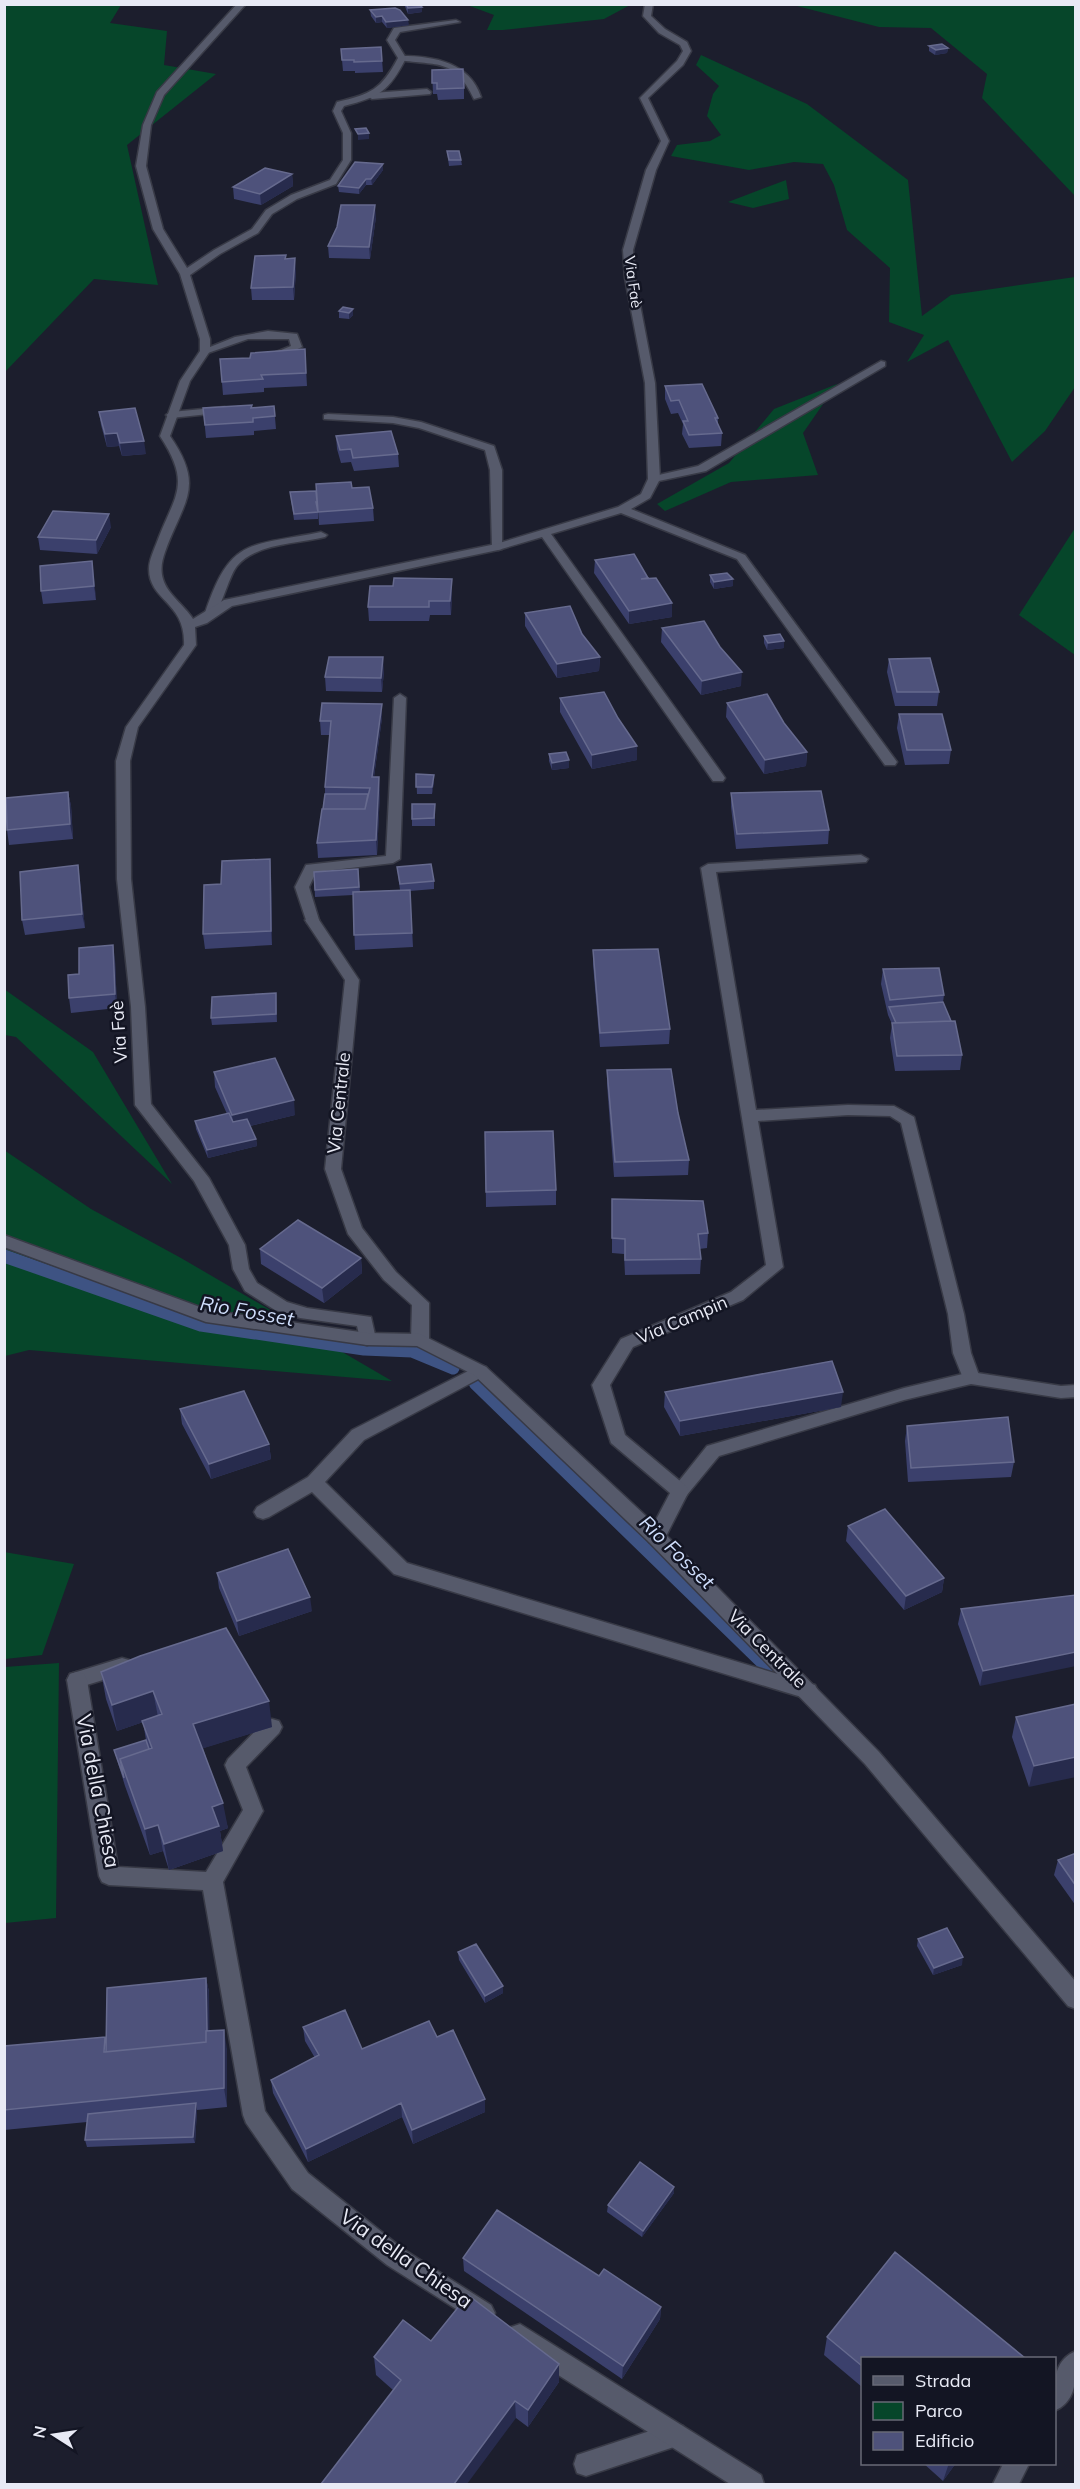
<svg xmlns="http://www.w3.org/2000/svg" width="1080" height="2489" font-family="Mulish,sans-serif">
<rect width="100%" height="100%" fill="#1c1e2d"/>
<path fill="#06462a" d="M5,5H121L110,23L167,31L164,65L216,74L127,145L158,285L94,279L5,372Z
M467,5H630L604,19L503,30H487L494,15Z
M793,5H1075V196L982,98L987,74L931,28L879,27Z
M701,55L807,104L908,180L922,316L951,295L1075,277V387L1045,431L1012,462L948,340L907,362L924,335L889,322L890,268L847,230L834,185L823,164L794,162L749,170L671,156L677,145L710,141L721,135L707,116L713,94L719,86L696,65Z
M786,180L789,199L753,208L728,202Z
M837,384L803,433L818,475L731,482L665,511L657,504L729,463L774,409Z
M1075,528V655L1019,615Z
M4,989L93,1052L172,1184L16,1037L5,1035Z
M4,1150L91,1209L181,1258L392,1381L29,1350L5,1356Z
M4,1552L74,1564L42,1655L5,1659Z
M59,1663L56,1918L5,1923V1667Z"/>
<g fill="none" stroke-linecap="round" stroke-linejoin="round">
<path stroke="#3e5383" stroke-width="13" d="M4,1256L201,1325L364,1349L412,1351L453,1368
M475,1383L774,1674"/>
<defs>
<path id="service" d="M402,56C435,56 470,63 481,97L474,99C455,58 438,66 399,60V56Z
M427,89L431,92L430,94L372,99L368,96L372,93Z
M268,331L297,334L302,347L268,362L263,359L264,357L291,346L289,339H248L205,354L200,351L235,337Z
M881,361L885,362V366L706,471L654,482L648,479L650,477L698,466Z
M224,407L228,408V412L171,418L166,415L171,412Z
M328,414L393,417L421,422L494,446L502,470V549L498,550L492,547L490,470L485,450L419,428L393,423L324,419V415Z
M321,532L327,535L325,537C298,544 256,543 237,566C228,577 219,617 210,620L206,619L204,616C230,537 247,547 321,532Z
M400,694L406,698L400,859L393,863L316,872L309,887L319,920L317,923H307L295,887L306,865L386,856L394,698Z
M480,1365L486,1367L489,1371L486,1375L364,1440L325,1482L407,1563L808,1683L815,1685L818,1691L815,1697L808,1699L394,1574L312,1492L269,1517L263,1519L257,1517L254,1512L257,1507L308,1477L352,1430Z
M971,1372L1061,1386L1076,1385V1397L1061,1398L971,1384L904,1400L719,1456L686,1496L680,1498L674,1496L671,1491L707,1446L904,1388Z
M674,2423L683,2426L686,2435L683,2444L586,2476L577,2473L574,2464L577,2455Z"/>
<path id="pedestrian" d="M122,1658L129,1660L132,1666L129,1672L77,1688L70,1686L67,1680L70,1674Z"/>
<path id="minor" d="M237,4H246L164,95L151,125L146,166L163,229L187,268L214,250L252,229L266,210L291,195L330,180L343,160V133L333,111L337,102C371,94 381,90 398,58L387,40L394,28L456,20L460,22L400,32L395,40L406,58C389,91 380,97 344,106L341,111L351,133V160L336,184L297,199L272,214L258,233L220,254L190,275L210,339V351L190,381L170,436C206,488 183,501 165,552C162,561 160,569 163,579C167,594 185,606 193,619L224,600L496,544L618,507L641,494L648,479L645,383L625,278L623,250L646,170L661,141L640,98L677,61L683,51L680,45L659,33L643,16L645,4H653L651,16L665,29L687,42L691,51L683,65L648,98L669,141L656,170L633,250L635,278L655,383L660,479L650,498L631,509L745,555L897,762L895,765H885L737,559L621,513L551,534L723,775L725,778L723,781H713L542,537L498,550L232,606L207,623L195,627L196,645L138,727L130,761L131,879L145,1007L151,1104L209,1178L245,1245L249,1269L257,1283L287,1302L307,1308L371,1317L376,1339L373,1343L367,1345L361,1343L357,1326L300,1318L275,1310L245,1291L233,1269L229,1245L194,1181L135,1105L131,1007L117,879L116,761L126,727L184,645C186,602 149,601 149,569C149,560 154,550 157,542C175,494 192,485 160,436L180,381L200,351V339L180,274L153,229L136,166L143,125L157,92Z
M861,855L868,859L866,862L716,872L756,1110L848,1105L894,1106L914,1117L964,1314L971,1353L980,1378L977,1383L971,1384L965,1383L953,1353L948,1314L901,1123L890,1116L848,1115L758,1121L783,1267L743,1300L633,1347L610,1385L625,1435L686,1486L689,1491L663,1542L656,1544L649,1542L647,1537L670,1493L611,1443L592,1385L621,1339L731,1292L766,1265L701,868L708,864Z
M312,916L317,917L359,980L341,1169L362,1228L396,1272L429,1303V1340L426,1344L420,1346L414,1344L411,1340L412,1305L384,1280L348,1234L325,1169L345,980L305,920Z
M77,1672L84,1674L87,1680L118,1867L206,1872L243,1810L225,1765L228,1759L265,1721L272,1719L279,1721L282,1727L279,1733L246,1767L263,1811L223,1882L265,2111L308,2173L403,2249L491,2305L495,2313L491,2321L483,2325L475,2321L387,2265L292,2189L246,2123L243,2115L203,1890L109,1885L102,1882L99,1876L67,1680L70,1674Z
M520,2324L761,2475L764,2484H730L511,2345L508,2336L511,2327Z"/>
<path id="tertiary" d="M4,1235L208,1310L367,1333L420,1334L486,1367L663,1532L879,1752L1076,1982V2009L1068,2006L865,1764L649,1542L474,1375L417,1346L367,1345L206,1322L4,1247Z
M1076,2351C1076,2373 1079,2401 1054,2411C1054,2389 1051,2361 1076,2351Z
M1003,2464H1029L1019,2484H993Z"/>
</defs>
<use href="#service" stroke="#383a46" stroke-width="3"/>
<use href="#pedestrian" stroke="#383a46" stroke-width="3"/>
<use href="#minor" stroke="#383a46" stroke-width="3"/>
<use href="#tertiary" stroke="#383a46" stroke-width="3"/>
<use href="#service" fill="#565a6b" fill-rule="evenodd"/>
<use href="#pedestrian" fill="#565a6b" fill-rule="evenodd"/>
<use href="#minor" fill="#565a6b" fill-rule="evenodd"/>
<use href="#tertiary" fill="#565a6b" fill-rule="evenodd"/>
</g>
<path fill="#3b406c" d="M404,4H419L422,12L408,14Z
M370,10L409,25L387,28L382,22L376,23L371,16Z
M929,46L948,48L947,53L935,55L929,51Z
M381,47L383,72L355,73V71H343L341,49Z
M432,70L464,88V99L438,100L437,94H433Z
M447,151L461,160L462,165L449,166Z
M383,164V170L372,185H366L359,194L339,192L338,186Z
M292,174L293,186L261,205L234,199L233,187Z
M376,217L370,259L329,258L328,246Z
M286,259L296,271L294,300H252L251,288Z
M353,309V315L349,319L339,318V311Z
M305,349L307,386L264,388V392L223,395L220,359L250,358Z
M665,386L718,418V424L722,433L721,446L689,448L682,434L683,424L678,413L671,414L665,399Z
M252,405V408L274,406L276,429L254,431V435L206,438L203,408Z
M99,412L146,454L122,456L119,446L107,447L101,425Z
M336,436L398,454L399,467L354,471L351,462L341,463L337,449Z
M352,488L373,508L374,521L319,525L318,509V519L294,520L290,492Z
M111,527L97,554L40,550L38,537Z
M595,560L648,579L672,603V617L629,624L594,573Z
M92,561L96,600L43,604L41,591Z
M710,575L733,579V586L714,589L710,582Z
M452,579V592L451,615H430L429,621H369L368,607L393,586Z
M525,613L600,657L599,671L557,678L525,626Z
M662,628L741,686L701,695L661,642Z
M764,636L784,641V648L767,650L764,643Z
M889,659L939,692L937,706H895L887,672Z
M384,671L382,692L326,691L325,677Z
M560,698L637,760L592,769L560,712Z
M727,703L784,723L807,752L806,766L764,774L726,717Z
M899,714L951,750L949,764L905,765L897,728Z
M382,718L374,777L380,791L377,855L318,858L317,843L325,794V787L330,735H321L320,721Z
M549,754L569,760V768L552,770L549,761Z
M416,774L434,782L432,794H417Z
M68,792L71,806L73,839L9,845L7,830Z
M731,793L829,830L828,844L736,849L731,807Z
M412,804L435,812V826H412Z
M78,865L85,928L25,935L22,920Z
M397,867L434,881V889L410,891L413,947L355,950L353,895L315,897L314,872L358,869L360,892L400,890Z
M271,873L272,945L205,949L203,934L221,884Z
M593,950L670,1029L669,1044L600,1047L593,964Z
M115,960L117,1008L71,1013L69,998L79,974Z
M883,969L944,995L943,1002L962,1055L960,1070L895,1071L890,1038L892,1024L888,1015L881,984Z
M276,993L277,1022L212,1025L211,1018Z
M607,1070L678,1113L689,1160L688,1175L614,1177L607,1084Z
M214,1072L295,1115L250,1126L256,1139L257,1146L208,1158L196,1129L195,1121L227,1114L215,1087Z
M485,1132L556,1190V1205L486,1207Z
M612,1199L708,1233L707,1248L699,1249L701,1259L700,1274L625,1275L624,1254L612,1253Z
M260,1249L361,1258L362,1273L324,1303L261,1264Z
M665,1392L841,1407L680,1436L664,1407Z
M180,1409L269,1444L271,1459L211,1479L182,1424Z
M907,1426L1014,1462L1011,1477L908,1482L905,1441Z
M848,1526L944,1578L942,1592L904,1610L846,1541Z
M217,1573L312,1611L239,1636L219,1588Z
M1076,1595L980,1686L958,1624L961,1609Z
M101,1672L272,1727L203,1748L228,1828L220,1831L223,1851L169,1870L163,1851L150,1855L125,1786L114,1750L146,1740L143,1722L117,1731L106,1699Z
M1076,1704L1029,1787L1012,1737L1016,1717Z
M1076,1853V1906L1054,1875L1058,1860Z
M918,1939L962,1965L933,1975L917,1946Z
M458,1952L503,1986V1993L485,2003L459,1960Z
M206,1978L209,1992V2031L227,2049V2107L197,2110L195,2143L87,2147L85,2140L87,2122L4,2130V2046L106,2042Z
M303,2027L362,2049L437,2037L485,2099V2112L413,2144L402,2117L308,2162L273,2093L271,2080L315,2058L305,2041Z
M674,2187V2193L642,2237L607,2212L608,2205Z
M463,2258L599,2276L661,2307L660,2319L622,2379L464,2271Z
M827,2337L862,2358V2387L824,2355Z
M431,2341L559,2364V2382L528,2427L516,2418L393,2390L376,2375L374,2357Z
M923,2463H956L943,2481Z"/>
<path fill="#272b4d" d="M422,7V12L408,14V8Z
M382,16V22L376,23V17Z
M408,20L409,25L387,28L386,22Z
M948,48L947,53L935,55L936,50Z
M369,133V139L358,140V134Z
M383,164V170L372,185L371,179Z
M292,174L293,186L261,205L260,194Z
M366,179V185L359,194V188Z
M375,205L376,217L370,259L369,247Z
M295,258L296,271L294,300L293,287Z
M353,309V315L349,319V313Z
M117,433L119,446L107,447L105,434Z
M144,441L146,454L122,456L120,443Z
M109,514L111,527L97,554L96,540Z
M92,561L94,575L96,600L94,586Z
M452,579V592L451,615L450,601Z
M733,579V586L714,589V582Z
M672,603V617L629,624V611Z
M784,641V648L767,650L768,643Z
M383,657L384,671L382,692L381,678Z
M600,657L599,671L557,678V664Z
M742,672L741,686L701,695L702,681Z
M382,704V718L372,791V777Z
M637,746V760L592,769V755Z
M807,752L806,766L764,774L765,760Z
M569,760V768L552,770V763Z
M434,775V782L432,794V787Z
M379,777L380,791L377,855L376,840Z
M68,792L71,806L73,839L70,824Z
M270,859L271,873L272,945L271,931Z
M78,865L80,880L85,928L82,914Z
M113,945L115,960L117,1008L115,994Z
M294,1100L295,1115L234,1130L232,1115Z
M256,1139L257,1146L208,1158L207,1150Z
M361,1258L362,1273L324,1303L322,1288Z
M843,1392L841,1407L680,1436V1421Z
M269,1444L271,1459L211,1479L209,1464Z
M944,1578L942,1592L904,1610L906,1596Z
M310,1597L312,1611L239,1636L237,1621Z
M1076,1652V1666L980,1686L983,1671Z
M153,1691L158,1717L117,1731L112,1705Z
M269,1701L272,1727L198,1750L193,1724Z
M1076,1757V1777L1029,1787L1034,1766Z
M223,1803L228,1828L220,1831L223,1851L169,1870L164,1844L212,1807Z
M158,1825L163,1851L150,1855L145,1829Z
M963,1957L962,1965L933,1975L934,1968Z
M206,1978L209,1992L210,2061L207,2048Z
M503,1986V1993L485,2003V1996Z
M224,2030L227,2049V2107L224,2088Z
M485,2099V2112L413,2144L412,2130Z
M196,2103L197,2110L195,2143L193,2137Z
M401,2103L402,2117L308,2162L306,2149Z
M674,2187V2193L642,2237L643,2231Z
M661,2307L660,2319L622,2379L623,2366Z
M559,2364V2382L528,2427V2410Z
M515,2401L516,2418L467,2484H454Z
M949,2463H956L943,2481Z"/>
<path fill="#4e527b" stroke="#666a8e" stroke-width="1.5" d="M406,4H419L422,7L408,8Z
M395,8L400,10L408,20L386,22L382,16L376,17L370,10Z
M942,44L948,48L936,50L929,46Z
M381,47L382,61L354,62V60H342L341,49Z
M463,69L464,88L437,89V83H432V70Z
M366,128L369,133L358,134L355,129Z
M447,151H459L461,160H449Z
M355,162L383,164L371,179H366L359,188L338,186Z
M265,168L292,174L260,194L233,187Z
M341,205H375L369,247L328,246L337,227Z
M286,255L285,259L295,258L293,287L251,288L255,256Z
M343,307L353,309L349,313L339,311Z
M305,349L306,373L261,375L263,379L222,382L220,359L250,358L251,353Z
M702,384L718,418H715L722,433L689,435L683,421H688L679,400L671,401L665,386Z
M252,405L251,408L274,406L275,416L253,418V422L205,425L203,408Z
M135,408L144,441L120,443L117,433L105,434L99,412Z
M391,431L398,454L353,458L351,449L340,450L336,436Z
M351,482L352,488L369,487L373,508L318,512L316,484Z
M316,491L317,502H316L318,512L294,514L290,492Z
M53,511L109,514L96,540L38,537Z
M634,554L648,578L641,579L656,578L672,603L629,611L595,560Z
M92,561L94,586L41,591L40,566Z
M727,573L733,579L714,582L710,575Z
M394,578L452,579L450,601H429V607H368L370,586H393Z
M570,606L582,634L600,657L557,664L525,613Z
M704,621L720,647L742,672L702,681L662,628Z
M780,634L784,641L768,643L764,636Z
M329,657H383L381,678L325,677Z
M930,658L939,692H897L889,659Z
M604,692L618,718L637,746L592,755L560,698Z
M767,694L784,723L807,752L765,760L727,703Z
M322,703L382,704L372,777H379L376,840L317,843L322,809H365L370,788L325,787L331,721H320Z
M899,714H942L951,750H907Z
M566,752L569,760L552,763L549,754Z
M416,774L434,775L432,787H416Z
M821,791L829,830L737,834L731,793Z
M68,792L70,824L7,830L6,798Z
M325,794H368L365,809H323Z
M412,804H435L434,818L412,819Z
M270,859L271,931L203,934L204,885L221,884L222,861Z
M431,864L434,881L400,884L397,867Z
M78,865L82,914L22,920L20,872Z
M358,869L359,887L315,890L314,872Z
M410,890L412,933L354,935L353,892Z
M113,945L115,994L69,998L68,975L79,974V948Z
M658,949L670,1029L600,1033L593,950Z
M939,968L944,995L890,1000L883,969Z
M276,993V1014L211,1018L212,997Z
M943,1002L951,1021L896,1023L889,1007Z
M955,1021L962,1055L897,1056L892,1023Z
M275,1058L294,1100L232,1115L214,1072Z
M671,1069L678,1113L689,1160L615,1162L607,1070Z
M229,1113L233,1122L247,1119L256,1139L207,1150L195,1121Z
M553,1131L556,1190L486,1192L485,1132Z
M612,1199L703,1201L708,1233L698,1234L701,1259L625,1260V1239L612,1238Z
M298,1220L361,1258L322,1288L260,1249Z
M832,1361L843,1392L680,1421L665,1392Z
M244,1391L269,1444L209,1464L180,1409Z
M1008,1417L1014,1462L911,1468L907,1426Z
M885,1509L944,1578L906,1596L848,1526Z
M288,1549L310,1597L237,1621L217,1573Z
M1076,1595V1652L983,1671L961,1609Z
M226,1628L269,1701L193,1724L223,1803L212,1807L219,1826L164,1844L158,1825L145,1829L120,1759L152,1748L142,1721L162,1714L153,1691L112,1705L101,1672L140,1656Z
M1076,1704V1757L1034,1766L1016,1717Z
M146,1740L149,1749L120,1759L124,1778L114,1750Z
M1076,1853V1886L1058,1860Z
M947,1928L963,1957L934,1968L918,1939Z
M476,1944L503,1986L485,1996L458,1952Z
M206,1978L207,2031H206V2042L106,2052L107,1988Z
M345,2010L362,2049L429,2021L437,2037L453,2030L485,2099L412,2130L401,2103L306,2149L271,2080L319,2055L303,2027Z
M224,2030V2088L4,2110V2046L105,2037L104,2052L206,2042V2031Z
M196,2103L193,2137L85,2140L88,2114Z
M640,2162L674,2187L643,2231L608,2205Z
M497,2210L599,2276L604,2269L661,2307L623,2366L463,2258Z
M895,2252L1025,2358H862V2366L827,2337Z
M468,2295L559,2364L528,2410L515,2401L454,2484H321L401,2380L374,2357L403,2320L431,2341Z"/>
<g text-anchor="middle" stroke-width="5" stroke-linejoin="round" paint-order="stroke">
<g font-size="15" fill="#e8eaf5" stroke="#131523">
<text transform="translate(633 282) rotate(82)" y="5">Via Faè</text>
</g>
<g font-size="18" fill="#e8eaf5" stroke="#131523">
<text transform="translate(119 1032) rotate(-94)" y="6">Via Faè</text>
<text transform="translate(339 1103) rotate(-84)" y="6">Via Centrale</text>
<text transform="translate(682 1320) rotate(-23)" y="6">Via Campin</text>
<text transform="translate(767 1649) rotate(45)" y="6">Via Centrale</text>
</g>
<g font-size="20" font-style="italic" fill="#cfdefc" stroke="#131523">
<text transform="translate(247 1311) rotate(10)" y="7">Rio Fosset</text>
<text transform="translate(677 1552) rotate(44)" y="7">Rio Fosset</text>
</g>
<g font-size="21" fill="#e8eaf5" stroke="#131523">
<text transform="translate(98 1791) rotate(79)" y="7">Via della Chiesa</text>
<text transform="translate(406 2259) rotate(35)" y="7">Via della Chiesa</text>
</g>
</g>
<rect width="1080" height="2489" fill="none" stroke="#e8eaf5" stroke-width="12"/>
<rect x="861" y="2357" width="195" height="108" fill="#131523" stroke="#686a77" stroke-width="1.5"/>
<rect x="873" y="2376" width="30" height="9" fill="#565a6b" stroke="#686a77" stroke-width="1.5"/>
<text x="915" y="2387" font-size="18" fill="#e8eaf5">Strada</text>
<rect x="873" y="2402" width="30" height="18" fill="#06462a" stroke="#686a77" stroke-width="1.5"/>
<text x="915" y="2417" font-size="18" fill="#e8eaf5">Parco</text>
<rect x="873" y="2432" width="30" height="18" fill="#4e527b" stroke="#686a77" stroke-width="1.5"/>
<text x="915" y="2447" font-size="18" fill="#e8eaf5">Edificio</text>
<g transform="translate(54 2435) rotate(282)" stroke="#131523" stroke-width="4.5" paint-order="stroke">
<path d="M0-4.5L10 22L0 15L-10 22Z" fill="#e8eaf5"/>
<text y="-9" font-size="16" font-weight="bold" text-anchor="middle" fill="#e8eaf5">N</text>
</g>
</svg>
